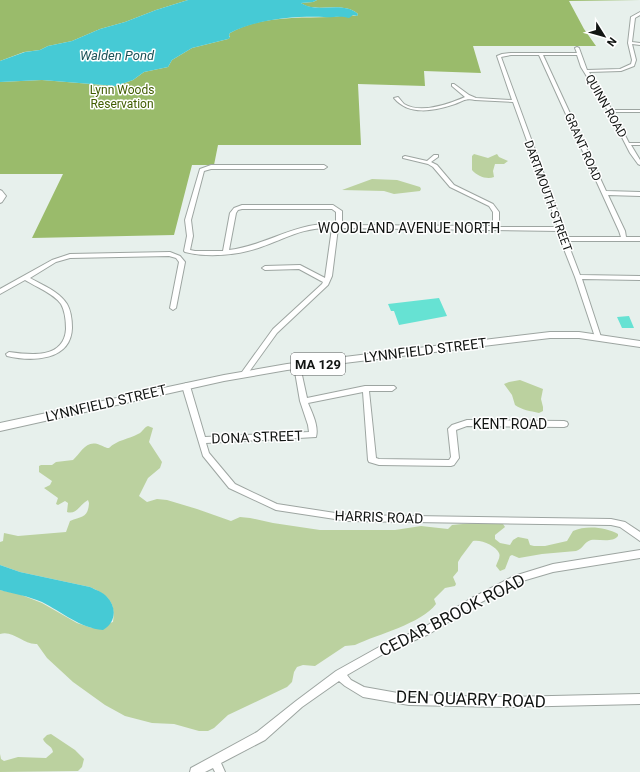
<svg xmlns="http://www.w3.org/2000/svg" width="640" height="772" font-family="Roboto,sans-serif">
<rect width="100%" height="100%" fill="#e7f0ec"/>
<path fill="#bbd19f" d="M474,154L488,158L497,154L499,157L508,161L504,164H495L493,171L494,177C487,180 477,176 472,170V156Z
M372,179L397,180L420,187L421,189L420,191L394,194L384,191L342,190Z
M520,380L543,389L541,399L543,407V411L539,413C530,411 522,410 515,405L512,395L504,384L509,382Z
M148,426L153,428L149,442L162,462L160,468L148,478L139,496L147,502L157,499L167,500L197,509L231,521L240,517L250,518L273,523L320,530H395L421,526L448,529L452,525C469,523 486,523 503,524L505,527L495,535V539L500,543L510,545L513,540L518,537L528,539L530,545L534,546H545L567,541L573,531C586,525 606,527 618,534V536C612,543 600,539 591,540C584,542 583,549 576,551L542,554L519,558L512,555L510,556L505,569L500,571L496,566C497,562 501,557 499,553C496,546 481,539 473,541L461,557L458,562V571L453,577L456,584L455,586L445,588L434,599L436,604C421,624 378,634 355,645L345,646L315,666L303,665L297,667L294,672L292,682L287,687L228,715L214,728L208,731H199L174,724L152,723L125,716L105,705L73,682L47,658L37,644C23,645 14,630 0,634V590L19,594L42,603L77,623L92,628L113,622C116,602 108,595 90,587L20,572L0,565V542L3,541L4,533L18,536L66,532L70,521C82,516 88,518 89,503L88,500C80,504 77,515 67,512L68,503L65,501L58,505L56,504L58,498L44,488L50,485L52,481L39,472V466L41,465H52L56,462L73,460C81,453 86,439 100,445C104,446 105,448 109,448C117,440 129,439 138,434C143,432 143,428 148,426Z
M51,734L75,750L84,759L82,767L78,771L0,772V754L1,759L4,761L18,757L46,758L53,752C52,745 45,745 43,739L47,735Z"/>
<path fill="#9abb6b" d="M0,0H188L156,10L125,22L100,29L72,41L48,46L40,50L24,52L0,61Z
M317,0H640L569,1L584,29L596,46H473L481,73L424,71L425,86L358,84L361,145H218L214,165H192L174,235L32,238L63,174H0V82L42,80L116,86L133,80L144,72L168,67L172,60L192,48L228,39L230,37L229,35L230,33C260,16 297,18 330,17C339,17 348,14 357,16L358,14C342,0 315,14 301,3L313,2Z"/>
<path fill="#46cad5" d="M188,0H317L313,2L301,3C318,14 342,0 358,14L357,16L353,15L349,18C340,15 333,18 324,17C295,16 257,19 230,33L229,35L230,38L228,39L192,48L172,60L168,67L144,72L133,80L116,86L42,80L0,82V61L25,52L40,50L48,46L72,41L100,29L125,22L156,10Z
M0,565L20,572L90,587C96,590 103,592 107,597C117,607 116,623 103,630C80,628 62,612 42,602C28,596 14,594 0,590Z"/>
<path fill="#66e2d3" d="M439,298L447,316L399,325L394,311H391L388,304Z
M629,316L634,328H622L617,317Z"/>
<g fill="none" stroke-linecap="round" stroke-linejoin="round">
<defs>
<path id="minor" d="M640,12V15L635,18L632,42L640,43V45L632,44L636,60L634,66L621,71L589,72L612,110H640V112H613L629,143H640V145H631L640,160V165L638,164L630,153L610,114L581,67L577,55H543L606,191L640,192V196L608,195L625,231L626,237H640V241H567L580,275L640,276V280L582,279L601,337L600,339H598L595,337L575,277L560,239L559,231L338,228L332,276L328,285L277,333L246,376H242L241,374L242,372L273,329L322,284L323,282L299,269L265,270L262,268L265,266L300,265L325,278L332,228C303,227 287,238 261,247C238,255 209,258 185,252L184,251L187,236L185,220L200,169L211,165H324L327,167L324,169H211L204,171L191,220L193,236L190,250L195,251H223L230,213L234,208L242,205H333L342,211V225L493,226V212L489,206L450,187L433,167L428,164L403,158V157L405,156L427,161L434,155H438V157L431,162L437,165L454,185L493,204L499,212V227H558L513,102L475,100C466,98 463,101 455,104C434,111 409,116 394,98L398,97C400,99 402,102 404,104C421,114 449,104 465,97L452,86V84H454L469,95L476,98L512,100L497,56L502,54L511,53H577L575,48L577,47L579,48L587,70L620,69L631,64L632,60L628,43L631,17ZM511,55H539L619,231L621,237H565L564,229L501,57ZM242,209H332L336,212V225C327,224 318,224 309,226C281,232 257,247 229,250L236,213L238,210Z
M0,190L2,191L6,196L2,202L0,203Z
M170,252L180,256L185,262L176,308L173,310L170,308L179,262L176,258L169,256L70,258L56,262L30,278C42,285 59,291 67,304C71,311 72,320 72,328C71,361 32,362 7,356L6,354L9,352C31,355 64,359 66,329C66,321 65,311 61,304C53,293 36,287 25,280L0,294V289L52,260L70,254Z
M295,364H299L300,366L307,398L365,386H394L396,388L392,391H369L376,458L379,459L449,460L451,457L448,429L452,425L467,420L564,421L567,422L568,424L567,426L564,427L467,426L456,430L459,458L454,465L451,466L379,465L369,462L368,460L363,392L308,403C312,413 319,426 316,437L206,443L209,453L235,484L277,504L348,515L611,519L625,522L640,532V541L620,527L611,525L348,521L276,510L229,488L203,456L182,386L186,383L190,386L205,437L309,432L308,425L300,401L294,366Z
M640,550V558L553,572L519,582L476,605L429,634L385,653L347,675L351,680L364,687L409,695L503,697L640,694V704L503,707L409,705L363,697L345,686L339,681L302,707L265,740L221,763L225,772H215L213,768L205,772H190L191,768L257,732L296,701L336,671L379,647L423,628L470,599L514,576L553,564Z"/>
<path id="major" d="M550,332H579L640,341V347L579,338H550L287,370L224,381L0,431V423L224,375L287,364Z"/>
</defs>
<use href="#minor" stroke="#9da5a1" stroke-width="2"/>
<use href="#major" stroke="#9da5a1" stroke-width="2"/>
<use href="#minor" fill="#fff" fill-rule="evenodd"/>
<use href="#major" fill="#fff" fill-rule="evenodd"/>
</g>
<g text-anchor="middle" stroke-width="3" stroke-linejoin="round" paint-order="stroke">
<g font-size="12" fill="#405d00" stroke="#fff">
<text x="122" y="94">Lynn Woods<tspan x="122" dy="14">Reservation</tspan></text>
</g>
<g font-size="12" fill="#121513" stroke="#fff">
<text transform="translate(606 106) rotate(60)" y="4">QUINN ROAD</text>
<text transform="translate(583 147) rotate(66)" y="4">GRANT ROAD</text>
<text transform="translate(548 196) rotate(70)" y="4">DARTMOUTH STREET</text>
</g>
<g font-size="13" font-style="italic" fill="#195156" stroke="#fff">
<text x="117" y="60">Walden Pond</text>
</g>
<rect fill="#fff" stroke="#595b5a" stroke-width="1" x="291" y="353" width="54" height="22" rx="3"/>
<g font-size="13" font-weight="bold" fill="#121513">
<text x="318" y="369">MA 129</text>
</g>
<g font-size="14" fill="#121513" stroke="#fff">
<text x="409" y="233">WOODLAND AVENUE NORTH</text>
<text transform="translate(425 350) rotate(-7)" y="5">LYNNFIELD STREET</text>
<text transform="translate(106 403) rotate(-13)" y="5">LYNNFIELD STREET</text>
<text x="510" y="429">KENT ROAD</text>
<text transform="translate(257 437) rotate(-2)" y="5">DONA STREET</text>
<text transform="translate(379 517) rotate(2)" y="5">HARRIS ROAD</text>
</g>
<g font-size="17" fill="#121513" stroke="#fff">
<text transform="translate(452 615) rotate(-27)" y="6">CEDAR BROOK ROAD</text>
<text transform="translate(471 699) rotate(2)" y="6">DEN QUARRY ROAD</text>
</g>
</g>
<g transform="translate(604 36) rotate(127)" stroke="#ffffff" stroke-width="3" paint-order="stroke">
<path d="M0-3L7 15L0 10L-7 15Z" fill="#121513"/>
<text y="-6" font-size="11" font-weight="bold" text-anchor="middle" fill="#121513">N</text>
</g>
</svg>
